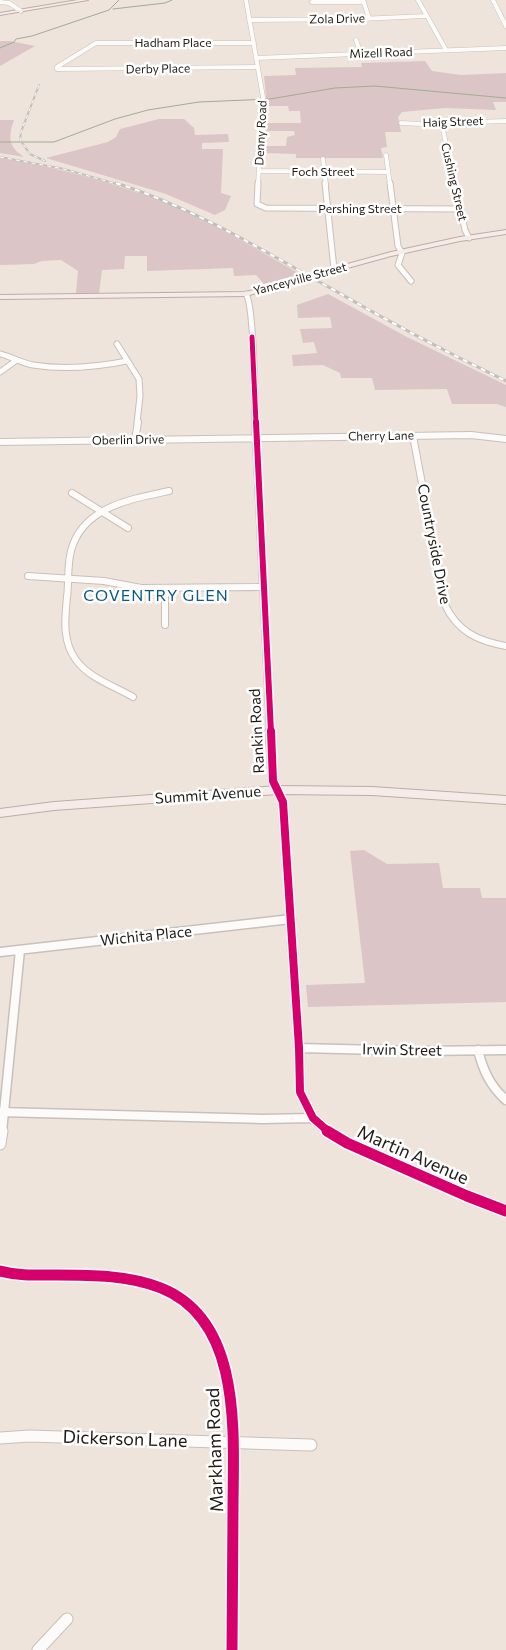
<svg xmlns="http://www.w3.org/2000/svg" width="506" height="1650" font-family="Commissioner,sans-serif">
<rect width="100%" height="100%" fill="#eee4db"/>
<path fill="#dbc5c6" d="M0,41H10L35,46L0,66Z
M425,61L432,71L461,75L506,73V102H493L496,110L445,108L402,112L398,117L401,132H385L387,147L381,148L383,158H296V154L264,153V146H286L287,137L295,135L294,131H266L267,123H301L300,111H289L288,106H267L264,76L296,75L295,68L362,67L361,63Z
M159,119H184L194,128L195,135L228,134L229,142L202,143V149H223L221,193L231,196L225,210L215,215L166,194L46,158L108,142L116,137L120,129Z
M0,120H14C8,138 8,146 24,157L0,153Z
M0,158C57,167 115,183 169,204C215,223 257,250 300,274L265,285L256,275L234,276L233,268L147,271V256H125L124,269L102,270L99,293H76L78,271L61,260L42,261L34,264L0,265Z
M328,294L407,337L506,385V407L497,404H452L447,389L375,390L372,378H341L340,373L323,365L293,366L292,355L317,353L314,342L303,343L300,329L332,328L330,317L298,318L297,305Z
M364,850L387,864L439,863L443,888H480L482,898H506V1002L308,1007L306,985L365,983L350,851Z"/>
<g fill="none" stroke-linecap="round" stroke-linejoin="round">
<path stroke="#a0ad94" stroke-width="1" d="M113,9L165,3L172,0
M0,48L14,42L16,39L32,36L109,10L119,0
M0,142H54L115,119L148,110L199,102L270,99L335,88L375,86L506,98"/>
<defs>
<path id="minor-far4" d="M246,0L263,97L258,185
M363,0L369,18
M418,0L446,50
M493,0L506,26
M0,2L9,3L21,11
M312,2H364
M249,20L360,19L425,16
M356,40L361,54
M254,43H96L57,67V69L258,67
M256,58L506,48
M401,123L442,125L441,123L506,121
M442,125L455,185
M386,155L390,185
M323,159L326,185
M259,171L388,172"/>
<path id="minor-far3" d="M258,183L257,204L266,208L461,209
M325,183L334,269
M390,183L398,246L402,253L398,265L411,281
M455,183L465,230L469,238
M246,294C254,305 255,402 255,423
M117,344L139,379L140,396L137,423
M0,354C12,357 22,363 33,365C64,370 97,367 127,361
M0,372L17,360"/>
<path id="minor-far2" d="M255,422L270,732
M413,436L445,605C458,632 478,641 506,646
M135,440L138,422
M0,442L471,435L506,439
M72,493L128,528
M28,576L104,581L141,588L262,587
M165,589V625
M133,697C114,686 89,678 76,660C62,641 65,618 67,597C69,582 67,566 71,551C82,507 131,499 169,491"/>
<path id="minor-far1" d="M270,731L273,781L283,802L299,1048L300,1092L313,1118L329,1132
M0,952L291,919
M299,1048L421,1051L506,1050
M478,1050C483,1070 490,1086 506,1100
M0,1112L262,1119L313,1118
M2,1132L20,950"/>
<path id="minor" d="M327,1131L347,1143L467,1196L506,1211
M0,1144L2,1131
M0,1271C19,1276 37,1275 56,1275C91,1275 128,1275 161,1288C244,1321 233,1437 233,1510C233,1557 232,1603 232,1650
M0,1438L29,1436L311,1445
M38,1650L67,1619"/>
<path id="major" d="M78,0H88L0,15V13Z
M506,230V234L460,241L391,256L246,296L0,299V295L246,292L391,252L460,237Z
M277,786L372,787L506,796V804L372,795L277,794L54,810L0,817V809L54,802Z"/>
</defs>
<use href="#minor-far4" stroke="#c8c0ba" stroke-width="5"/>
<use href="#minor-far3" stroke="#c8c0ba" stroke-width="7"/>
<use href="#minor-far2" stroke="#c8c0ba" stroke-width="8"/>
<use href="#minor-far1" stroke="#c8c0ba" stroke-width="11"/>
<use href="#minor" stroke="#c8c0ba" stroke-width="13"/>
<use href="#major" stroke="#beaca5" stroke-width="2"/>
<use href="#minor-far4" stroke="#fcfbfa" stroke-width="4"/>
<use href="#minor-far3" stroke="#fcfbfa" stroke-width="5"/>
<use href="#minor-far2" stroke="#fcfbfa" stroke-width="6"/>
<use href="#minor-far1" stroke="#fcfbfa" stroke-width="8"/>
<use href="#minor" stroke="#fcfbfa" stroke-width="11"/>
<use href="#major" fill="#f5ece9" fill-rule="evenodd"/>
<defs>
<path id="rail-far1" d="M39,85L21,132L20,140L30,154L45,161
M0,157L64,169L120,185"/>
<path id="rail" d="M116,183C191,207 257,247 325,285C384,319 444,351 506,381"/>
</defs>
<use href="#rail-far1" stroke="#c2bfbc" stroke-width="2"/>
<use href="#rail" stroke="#c2bfbc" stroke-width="3"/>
<use href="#rail-far1" stroke="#fff" stroke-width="1" stroke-dasharray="4" stroke-linecap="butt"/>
<use href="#rail" stroke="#fff" stroke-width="2" stroke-dasharray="5" stroke-linecap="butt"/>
<defs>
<path id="cycleway-far3" d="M252,337L256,423"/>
<path id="cycleway-far2" d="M256,422L271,732"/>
<path id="cycleway-far1" d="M271,731L273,781L283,802L299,1048L300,1092L313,1118L329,1132"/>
<path id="cycleway" d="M327,1131L347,1143L467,1196L506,1211
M0,1271C19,1276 37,1275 56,1275C91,1275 128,1275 161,1288C244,1321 233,1437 233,1510C233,1557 232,1603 232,1650"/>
</defs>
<use href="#cycleway-far3" stroke="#fff" stroke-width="7"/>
<use href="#cycleway-far2" stroke="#fff" stroke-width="9"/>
<use href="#cycleway-far1" stroke="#fff" stroke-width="11"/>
<use href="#cycleway" stroke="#fff" stroke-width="14"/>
<use href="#cycleway-far3" stroke="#d6006c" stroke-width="5"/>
<use href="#cycleway-far2" stroke="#d6006c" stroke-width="6"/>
<use href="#cycleway-far1" stroke="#d6006c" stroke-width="8"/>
<use href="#cycleway" stroke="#d6006c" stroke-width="11"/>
</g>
<g text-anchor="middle" stroke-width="5" stroke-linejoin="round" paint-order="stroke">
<g font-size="12" fill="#211b15" stroke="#fff">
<text transform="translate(337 19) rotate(-1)" y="4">Zola Drive</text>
<text x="173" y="47">Hadham Place</text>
<text transform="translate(381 53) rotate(-2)" y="4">Mizell Road</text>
<text transform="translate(158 69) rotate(-1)" y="4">Derby Place</text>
<text transform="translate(453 122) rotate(-2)" y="4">Haig Street</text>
<text transform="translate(261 133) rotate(-87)" y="4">Denny Road</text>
<text x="323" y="176">Foch Street</text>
<text transform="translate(454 182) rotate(77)" y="4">Cushing Street</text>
<text x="360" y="213">Pershing Street</text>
<text transform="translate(300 279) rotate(-15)" y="4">Yanceyville Street</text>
<text transform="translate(381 436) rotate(-1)" y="4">Cherry Lane</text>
<text transform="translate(128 440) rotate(-1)" y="4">Oberlin Drive</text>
</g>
<g font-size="15" fill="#211b15" stroke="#fff">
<text transform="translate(434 544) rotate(79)" y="5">Countryside Drive</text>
<text transform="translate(257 731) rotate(-93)" y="5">Rankin Road</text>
<text transform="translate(208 795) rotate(-4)" y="5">Summit Avenue</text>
<text transform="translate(146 936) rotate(-6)" y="5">Wichita Place</text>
<text transform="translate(402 1050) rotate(1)" y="5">Irwin Street</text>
</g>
<g font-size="16" letter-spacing="1" fill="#0a5a86" stroke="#fff">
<text x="156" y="601">COVENTRY GLEN</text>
</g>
<g font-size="18" fill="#211b15" stroke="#fff">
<text transform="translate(413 1155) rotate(24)" y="6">Martin Avenue</text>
<text transform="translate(125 1439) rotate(2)" y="6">Dickerson Lane</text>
<text transform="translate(215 1450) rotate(-92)" y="6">Markham Road</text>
</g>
</g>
</svg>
